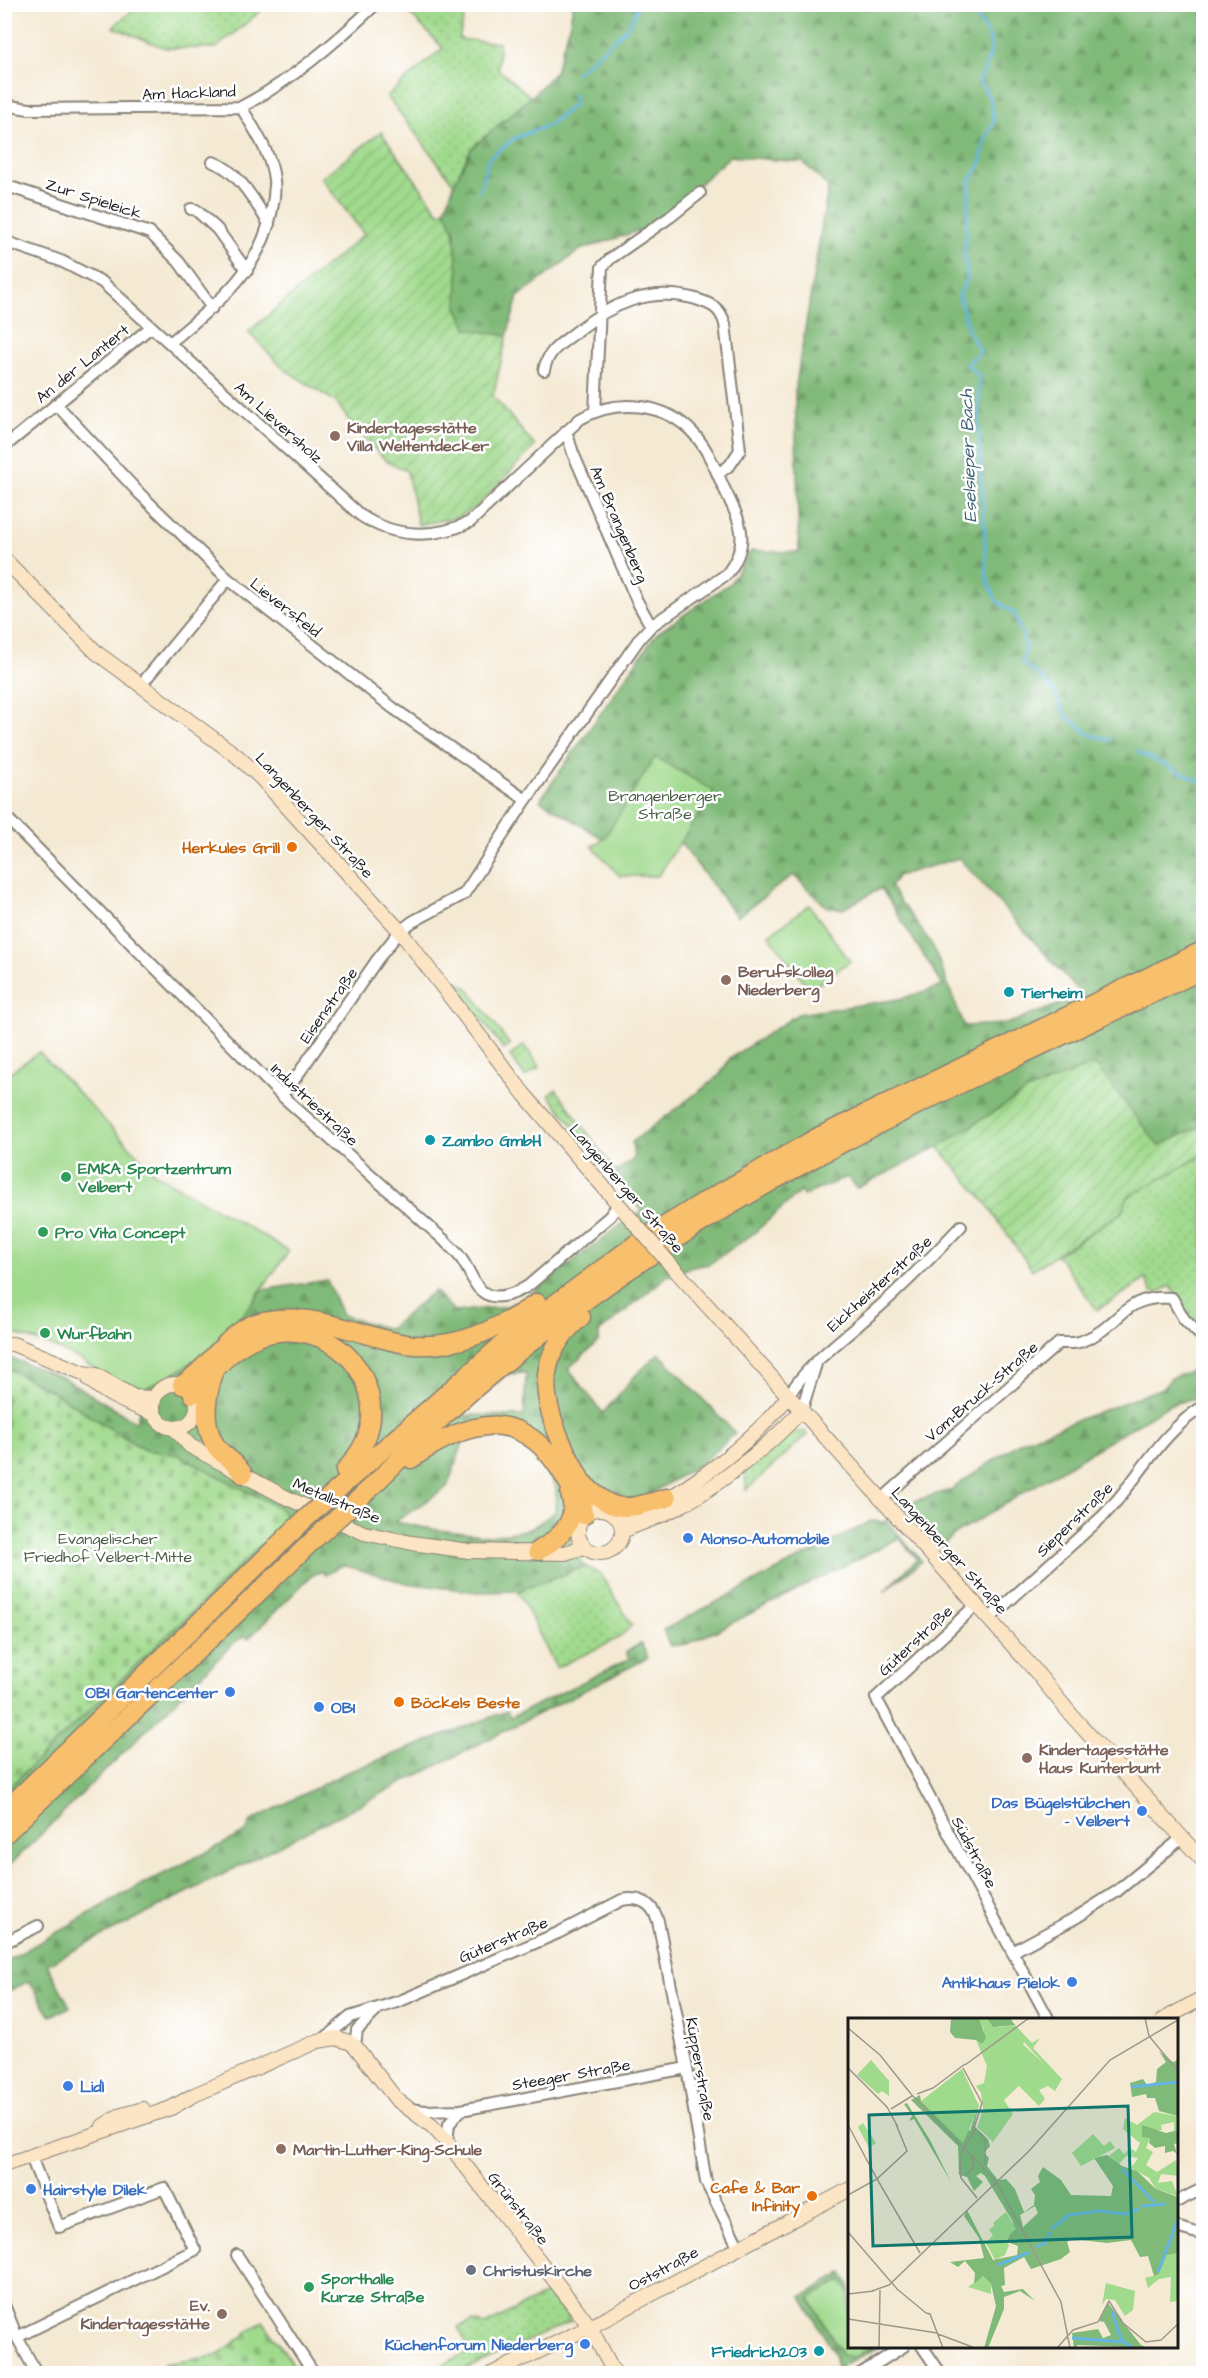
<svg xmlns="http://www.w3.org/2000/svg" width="1208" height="2378" font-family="'Architects Daughter',sans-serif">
<defs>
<pattern id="grass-dots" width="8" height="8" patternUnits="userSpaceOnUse" patternTransform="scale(1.5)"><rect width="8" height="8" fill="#a0da8d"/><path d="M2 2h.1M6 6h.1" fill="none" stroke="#89ba79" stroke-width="1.8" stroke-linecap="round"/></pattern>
<pattern id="forest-firs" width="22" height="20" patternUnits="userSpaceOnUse" patternTransform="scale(1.5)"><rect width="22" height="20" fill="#80ba78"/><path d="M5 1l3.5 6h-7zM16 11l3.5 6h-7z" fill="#6e9f67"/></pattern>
<pattern id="cemetery-stones" width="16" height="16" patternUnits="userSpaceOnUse" patternTransform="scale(1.5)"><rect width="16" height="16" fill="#a0da8d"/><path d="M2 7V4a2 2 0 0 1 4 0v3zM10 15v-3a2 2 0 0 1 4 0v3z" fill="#89ba79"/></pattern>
<pattern id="garden-furrows" width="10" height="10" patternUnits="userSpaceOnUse" patternTransform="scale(1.5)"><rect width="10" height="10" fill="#a0da8d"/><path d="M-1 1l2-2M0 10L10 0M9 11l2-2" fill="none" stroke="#89ba79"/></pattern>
</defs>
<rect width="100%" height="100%" fill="#fff"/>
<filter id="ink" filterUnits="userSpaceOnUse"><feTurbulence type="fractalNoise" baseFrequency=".0167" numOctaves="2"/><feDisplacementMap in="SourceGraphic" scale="12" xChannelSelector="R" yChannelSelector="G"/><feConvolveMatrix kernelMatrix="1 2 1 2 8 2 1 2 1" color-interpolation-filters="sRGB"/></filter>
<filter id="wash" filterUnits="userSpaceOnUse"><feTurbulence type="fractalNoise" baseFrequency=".008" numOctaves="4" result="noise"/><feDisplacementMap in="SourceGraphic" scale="24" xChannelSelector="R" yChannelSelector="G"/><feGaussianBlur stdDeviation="1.35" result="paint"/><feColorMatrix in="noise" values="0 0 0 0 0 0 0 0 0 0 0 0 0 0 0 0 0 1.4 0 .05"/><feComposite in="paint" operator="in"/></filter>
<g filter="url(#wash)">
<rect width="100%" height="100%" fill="#f4e9d3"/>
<path fill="url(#grass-dots)" stroke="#5e7b54" stroke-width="1.5" d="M467,4L459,39L499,43L498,69L531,97L471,149L454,184L387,96L443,48L401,5Z
M139,5V4L268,5L216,48H165L113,27Z
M451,977L469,989L510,1045L504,1050Z
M524,1045L540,1067L525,1077L510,1056Z
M556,1089L616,1172L622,1187L549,1095Z
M1203,1155V1335L1187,1317L1171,1286L1159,1292H1152L1146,1279L1097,1310L1057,1255L1122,1212L1128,1197Z
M804,1431L807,1435L746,1490L745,1470L789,1434Z
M585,1566L601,1575L632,1625L619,1638L556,1668L518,1591Z
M548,2293L571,2321L457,2373H433L432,2370L470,2351L458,2327L473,2322L485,2325Z"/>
<path fill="url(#forest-firs)" stroke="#4e6b4a" stroke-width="1.5" fill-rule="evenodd" d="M573,5H1203V1133L1199,1127L1160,1146L938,1147L857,1188L847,1177L803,1196L801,1191L753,1234L709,1264L692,1267L667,1276L599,1333V1341L568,1369L603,1413L633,1378L659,1353L735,1433L702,1463L640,1500H620L602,1493L560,1526L585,1566L518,1591L478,1592L406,1583L343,1565L325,1575L322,1571L311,1576L248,1639L245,1636L235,1642L5,1870V1791L288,1519L178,1455L144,1450L51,1391L5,1367V1356L62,1377L136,1422L146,1388L177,1372L235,1326L262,1290L327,1280L342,1315L389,1329L434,1291L455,1312L508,1306L525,1298L619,1226L643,1211L622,1187L616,1172L634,1159L632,1142L719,1076L730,1058L798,1014L899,999L943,986L881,888L843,909L827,907L793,875L737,917L669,828L618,848L540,800L656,634L730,583L751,551L799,552L795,391L828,187L803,162L730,156L653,226L580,250L518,297L507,336L468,329L457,307L458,272L454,230L445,210L454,184L471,149L531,97L555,72L569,27ZM959,858L1083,996L1006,1024L964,1026L933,946L890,887L897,876ZM526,1373L524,1416L461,1415L507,1374ZM502,1437L529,1444L556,1487L555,1512L530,1529L490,1536L438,1530L395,1522L447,1487L464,1440Z
M1203,1366V1396L1169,1405L955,1534L939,1548L902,1505L950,1490L1022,1441L1165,1387L1171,1378Z
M886,1520L922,1561L884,1592L917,1559L899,1538L720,1629L687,1644L670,1646L663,1630L871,1521L884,1522Z
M641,1643L648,1658L47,1964L70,2007L51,2016L29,1981L5,1993V1962L122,1895L246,1832L251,1821L345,1773L507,1711L510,1718L629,1659L626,1652Z
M843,2273L849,2284V2295L841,2280L810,2299L842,2355C855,2353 869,2347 880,2347L837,2368L834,2353L802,2297Z"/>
<path fill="url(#cemetery-stones)" stroke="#5e7b54" stroke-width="1.5" d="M5,1367L51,1391L144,1450L178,1455L279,1508L288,1519L5,1791Z
M263,2321L299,2373H157L164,2364L216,2356Z"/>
<path fill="#a0da8d" stroke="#5e7b54" stroke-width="1.5" d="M655,757L714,791L658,876H620L592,846L604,839Z
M809,905L850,961L810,990L769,935Z
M39,1052L156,1174L289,1251L235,1326L206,1352L177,1372L146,1388L114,1382L81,1360L49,1345L5,1331V1076Z
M842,2280L849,2295L850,2346L871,2347L855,2357L842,2355L810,2298Z"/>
<path fill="url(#garden-furrows)" stroke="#5e7b54" stroke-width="1.5" d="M381,132L439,213L445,210L454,230L458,273L457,307L468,329L507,336L493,396L535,446L475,508L459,517L418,525L407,471L385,460L351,423L336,402L284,369L248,332L364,234L321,178Z
M1095,1064L1159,1146L1199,1127L1203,1133V1155L1128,1197L1122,1212L1032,1270L982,1198L938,1147L1027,1091Z"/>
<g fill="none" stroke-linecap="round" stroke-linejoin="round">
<path stroke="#64b6e0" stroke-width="3" d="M977,4L976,17C998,45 993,51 979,81L990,98L994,121L985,139L981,163L970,181L964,256L968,277L959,295L969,333L981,352L966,364L979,376V439L987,578L996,600L1015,614L1026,647L1022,663L1037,674L1054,691L1066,716L1091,735L1110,740
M576,73L627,28L639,4
M480,190L489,158L515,138L549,125L574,105V94
M1137,752L1204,783"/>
</g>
</g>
<g filter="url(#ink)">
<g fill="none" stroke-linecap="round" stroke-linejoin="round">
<defs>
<path id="street" d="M4,105L29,109L241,107C291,81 335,43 376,4
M213,162C239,171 255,202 269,224
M4,185L150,233L179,262L212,308
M191,209L196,210L217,229L247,271
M4,241L61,261L102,282L360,515C394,538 434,539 470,522L580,419C616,398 665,402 694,434C707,448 715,468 723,486C739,520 753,540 727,574L651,626L640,638L526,800L464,894L412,922L400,931L377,960L290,1086L281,1095
M170,343C213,306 259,273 271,214C274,200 276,188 273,173C268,149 253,127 241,107
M544,370C548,350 561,344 576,332C611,304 650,286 696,299C711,304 720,307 725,324L740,450L730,465L718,474
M56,404L140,494L228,579L393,708L526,800
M595,412L602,267L611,258L670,217L700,193
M566,431L573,453L637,601L651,626
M4,447L151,327
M140,686L228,579
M4,815L281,1095L444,1240C449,1246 456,1251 460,1257C467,1266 471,1277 477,1286C490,1304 513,1295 528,1286L610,1216L619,1203
M789,1395C808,1364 837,1344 864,1320C899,1291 930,1259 961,1226
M802,1409L816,1364
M882,1499L1059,1343C1066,1343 1076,1344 1082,1341C1121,1327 1121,1294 1172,1298L1184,1319L1204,1339
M976,1605L876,1698L1049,2020
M989,1619L1103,1516C1138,1481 1159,1433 1204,1406
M4,1943L38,1926
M1012,1952L1077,1917L1116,1892L1182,1838
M325,2038L350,2017L400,2001L558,1933L622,1900C640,1896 653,1904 658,1921L687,2068L706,2182L739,2248
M355,2046L357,2030L376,2011
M410,2109L425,2111L461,2110L687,2068
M447,2142L449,2124L461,2110
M1176,2202L1204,2188
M1176,2227L1204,2235
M237,2255L314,2374
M4,2305L17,2337L37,2374
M17,2337L195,2250L164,2188L59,2227L31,2157
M922,2346L941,2374
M860,2374L904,2346"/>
<path id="secondary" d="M4,559L97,653L237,756L261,778L400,931L524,1094L637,1226
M669,1263L1032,1667L1073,1717L1204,1862
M4,1344H13L83,1373L96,1375L134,1397L153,1398
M89,1379C110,1398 128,1403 154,1414
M153 1406a22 22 0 1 1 44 0a22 22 0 1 1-44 0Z
M175,1429L190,1446L283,1496L364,1533L412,1543L469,1551L565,1553L584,1547
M578 1531a22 22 0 1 1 44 0a22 22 0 1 1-44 0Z
M619,1519C671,1508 758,1438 789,1395
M623,1531C640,1523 658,1518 674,1509C712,1491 776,1441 802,1409
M1163,2020L1204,1997
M103,2126L119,2116L143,2109
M4,2165L171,2108L194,2095L318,2041L336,2038L349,2042L355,2046L396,2099L432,2126L447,2142L576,2308L590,2327L615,2374
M491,2374L590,2327L850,2189"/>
<path id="highway" d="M581,1317C515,1372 558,1436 589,1496
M213,1376C205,1400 201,1434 223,1454C232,1461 236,1464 243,1474
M182,1385C212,1367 227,1329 263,1321C292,1315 320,1321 348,1329C367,1334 386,1341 406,1344C454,1351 498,1329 537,1303
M193,1394C212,1373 231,1347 258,1337C314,1316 375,1358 371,1418C369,1440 358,1455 345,1471
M411,1459C467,1421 519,1404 561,1471C569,1485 580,1499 584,1515
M583,1483C616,1516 626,1509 667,1498
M328,1498L513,1335L636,1244L702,1203L820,1136L1204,950
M351,1506C380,1480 407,1451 435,1424C484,1378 538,1335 593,1295C780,1159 996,1068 1204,969
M538,1551C558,1539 580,1521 570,1494
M4,1812L301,1523
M4,1835L323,1531"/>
</defs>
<use href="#street" stroke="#888278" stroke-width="14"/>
<use href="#secondary" stroke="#888278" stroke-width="16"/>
<use href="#highway" stroke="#888278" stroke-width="21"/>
<use href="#street" stroke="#fff" stroke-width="10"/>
<use href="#secondary" stroke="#fce5c4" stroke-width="14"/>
<use href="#highway" stroke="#f8bf6c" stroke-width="18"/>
<defs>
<path id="secondary-bridge" d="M637,1226L669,1263"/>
<path id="highway-bridge" d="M301,1523L328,1498
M323,1531L351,1506"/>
</defs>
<use href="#secondary-bridge" stroke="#888278" stroke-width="16" stroke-linecap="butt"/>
<use href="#highway-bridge" stroke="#888278" stroke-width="21" stroke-linecap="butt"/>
<use href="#secondary-bridge" stroke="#fce5c4" stroke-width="14"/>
<use href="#highway-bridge" stroke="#f8bf6c" stroke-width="18"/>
</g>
</g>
<g fill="#8d6e63" stroke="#fff" stroke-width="2">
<circle cx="335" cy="436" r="6"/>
<circle cx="726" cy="980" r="6"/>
<circle cx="1027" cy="1758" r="6"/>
<circle cx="281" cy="2149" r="6"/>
<circle cx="222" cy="2314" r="6"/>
</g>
<g fill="#e8710a" stroke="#fff" stroke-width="2">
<circle cx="292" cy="847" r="6"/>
<circle cx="399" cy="1702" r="6"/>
<circle cx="812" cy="2196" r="6"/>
</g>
<g fill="#0f9aa8" stroke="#fff" stroke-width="2">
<circle cx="1009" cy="992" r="6"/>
<circle cx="430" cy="1140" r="6"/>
<circle cx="819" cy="2351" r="6"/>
</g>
<g fill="#2e9e5b" stroke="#fff" stroke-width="2">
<circle cx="66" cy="1177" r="6"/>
<circle cx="43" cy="1232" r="6"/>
<circle cx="45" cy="1333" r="6"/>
<circle cx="309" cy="2287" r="6"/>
</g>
<g fill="#3f7fe0" stroke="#fff" stroke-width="2">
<circle cx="688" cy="1538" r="6"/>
<circle cx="230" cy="1692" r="6"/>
<circle cx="319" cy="1707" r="6"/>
<circle cx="1142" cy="1811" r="6"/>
<circle cx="1072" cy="1982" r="6"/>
<circle cx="68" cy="2086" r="6"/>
<circle cx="31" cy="2189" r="6"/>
<circle cx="585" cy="2344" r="6"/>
</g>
<circle fill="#6b7280" stroke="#fff" stroke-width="2" cx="471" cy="2270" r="6"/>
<g text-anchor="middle" stroke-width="5" stroke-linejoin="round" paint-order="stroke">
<g font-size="16" fill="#1c1c1c" stroke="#fff">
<text transform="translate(189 92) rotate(-2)" y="6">Am Hackland</text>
<text transform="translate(94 198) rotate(18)" y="6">Zur Spieleick</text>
<text transform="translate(82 363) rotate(-39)" y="6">An der Lantert</text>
<text transform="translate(279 422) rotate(42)" y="6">Am Lieversholz</text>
<text transform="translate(620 524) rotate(67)" y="6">Am Brangenberg</text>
<text transform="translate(286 607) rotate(38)" y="6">Lieversfeld</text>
<text transform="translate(315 815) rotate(47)" y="6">Langenberger Straße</text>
<text transform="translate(328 1005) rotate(-55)" y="6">Eisenstraße</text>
<text transform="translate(315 1104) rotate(43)" y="6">Industriestraße</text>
<text transform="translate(627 1188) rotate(49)" y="6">Langenberger Straße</text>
<text transform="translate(879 1283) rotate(-42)" y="6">Eickheisterstraße</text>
<text transform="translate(981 1391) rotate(-41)" y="6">Vom-Bruck-Straße</text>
<text transform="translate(337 1500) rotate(23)" y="6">Metallstraße</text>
<text transform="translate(1074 1519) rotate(-44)" y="6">Sieperstraße</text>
<text transform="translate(950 1550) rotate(48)" y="6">Langenberger Straße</text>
<text transform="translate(915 1640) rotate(-43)" y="6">Güterstraße</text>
<text transform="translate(975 1852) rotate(62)" y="6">Südstraße</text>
<text transform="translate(503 1939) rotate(-23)" y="6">Güterstraße</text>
<text transform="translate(701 2069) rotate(80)" y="6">Küpperstraße</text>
<text transform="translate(571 2074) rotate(-10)" y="6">Steeger Straße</text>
<text transform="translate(519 2208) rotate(52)" y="6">Grünstraße</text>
<text transform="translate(663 2268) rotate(-28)" y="6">Oststraße</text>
</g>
<g font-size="16" font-weight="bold" fill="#785e54" stroke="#fff" text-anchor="start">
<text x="347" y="433">Kindertagesstätte<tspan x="347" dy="18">Villa Weltentdecker</tspan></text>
<text x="738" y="977">Berufskolleg<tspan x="738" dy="18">Niederberg</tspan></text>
<text x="1039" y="1755">Kindertagesstätte<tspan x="1039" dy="18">Haus Kunterbunt</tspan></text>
<text x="293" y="2155">Martin-Luther-King-Schule</text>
<text x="210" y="2311" text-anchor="end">Ev.<tspan x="210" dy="18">Kindertagesstätte</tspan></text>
</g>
<g font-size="16" fill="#4a5e44" stroke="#fff">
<text x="665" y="801">Brangenberger<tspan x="665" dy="18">Straße</tspan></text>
<text x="108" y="1544">Evangelischer<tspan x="108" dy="18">Friedhof Velbert-Mitte</tspan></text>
</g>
<g font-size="16" font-weight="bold" fill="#c56008" stroke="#fff" text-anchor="end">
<text x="280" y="853">Herkules Grill</text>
<text x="411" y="1708" text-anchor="start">Böckels Beste</text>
<text x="800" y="2193">Cafe &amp; Bar<tspan x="800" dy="18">Infinity</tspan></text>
</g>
<g font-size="16" font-weight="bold" fill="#0d838f" stroke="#fff" text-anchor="start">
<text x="1021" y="998">Tierheim</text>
<text x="442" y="1146">Zambo GmbH</text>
<text x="807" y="2357" text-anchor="end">Friedrich203</text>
</g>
<g font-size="16" font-weight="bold" fill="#27864d" stroke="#fff" text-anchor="start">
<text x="78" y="1174">EMKA Sportzentrum<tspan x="78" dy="18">Velbert</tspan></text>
<text x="55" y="1238">Pro Vita Concept</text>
<text x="57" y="1339">Wurfbahn</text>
<text x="321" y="2284">Sporthalle<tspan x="321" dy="18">Kurze Straße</tspan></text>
</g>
<g font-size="16" font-weight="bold" fill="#366cbe" stroke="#fff" text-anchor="start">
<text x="700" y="1544">Alonso-Automobile</text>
<text x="218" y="1698" text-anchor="end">OBI Gartencenter</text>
<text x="331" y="1713">OBI</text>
<text x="1130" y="1808" text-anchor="end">Das Bügelstübchen<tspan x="1130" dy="18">- Velbert</tspan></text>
<text x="1060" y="1988" text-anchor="end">Antikhaus Pielok</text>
<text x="80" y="2092">Lidl</text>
<text x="43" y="2195">Hairstyle Dilek</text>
<text x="573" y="2350" text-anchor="end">Küchenforum Niederberg</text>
</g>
<g font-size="16" font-weight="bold" fill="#5b616d" stroke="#fff" text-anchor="start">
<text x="483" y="2276">Christuskirche</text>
</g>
<g font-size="18" font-style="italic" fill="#3c6174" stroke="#fff">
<text transform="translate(968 456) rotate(-92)" y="6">Eselsieper Bach</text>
</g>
</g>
<g transform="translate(848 2018)">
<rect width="330" height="330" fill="#f4e9d3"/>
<path d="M131,0H139L150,9L167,7L184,25L192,20L185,30L214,61L207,73L200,68L191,72L197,81L191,88L170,67L195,45L176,24L157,57L133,75L128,68L136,65L139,48L128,22L134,26L136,12ZM306,94L330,98V112L326,113V104L313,107L314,112L294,114L302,120L298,130L305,134L298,147L309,154L328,142L330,158L313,156L310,165L324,163L330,178L308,171L301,160L283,150L290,140L278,138L271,146L261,138L271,130L276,136L282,130L288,134L292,125L275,111L277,100L289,107ZM147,207L161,227L157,237L147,242L138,225L145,217L141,212ZM330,232V283L322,284L323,259L311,261L300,270L297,260L311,256L319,237ZM135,258L143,266V276L120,269ZM258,265L287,273L285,292L277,298L267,282L258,281L254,287Z" fill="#a0da8d"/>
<path d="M131,0L138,20L134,26L128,22L107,20L102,14L103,1H88ZM139,0H162L167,7L145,9ZM311,33L325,44L330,42V98L311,93L307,80H299L298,76L284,79L282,65L295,61L299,67L308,64L309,51L318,44ZM72,77L73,83L122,113L132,82L126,108L140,121L142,128L136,135L141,140L139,148L150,162L158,161L167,171L176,194L186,187L187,177L183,171L192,164L190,158L195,149L213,162L223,177L263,178L265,168L246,140L259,137L274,148L289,153L308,171L330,179L329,235L319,237L311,256L306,258L300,238L292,239L283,222L259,225L224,221L219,224L222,234L213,241L183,251L176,239L156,250L157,267L153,268L156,274L175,271L187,283L172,273L156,279V291L140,330H136L148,288L143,266L135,258L126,266L127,255L117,243L110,249L102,244L136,240L131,220L116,198L119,192L145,242L169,237L170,228L159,224L165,204L137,158L133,155L128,158L135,164L126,173L119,159L111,157L110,128L63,82ZM187,188L190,195L175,209L172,197ZM59,85L82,122L103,164L66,101L61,103L64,98L56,86ZM294,107L318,115L330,112V125L326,126L329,136L325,133L317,135V128L307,130L301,125L302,120L294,119ZM260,285L293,327L300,330L230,327L226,330L224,315L250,311L255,320L263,317L256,304L251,303Z" fill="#80ba78" fill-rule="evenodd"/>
<path d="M114,51L131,88L115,125L73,83ZM15,105L28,125L21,130L10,109Z" fill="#a0da8d"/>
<path d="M166,18L195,45L156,82L165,96L145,124L129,109L135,92L133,75L156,57L144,38ZM23,42L41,63V78L34,73L30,76L9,57Z" fill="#a0da8d"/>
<path d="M245,116L256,128L262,123L267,130L233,148L224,135ZM158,194L168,211L160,218L159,224L145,205Z" fill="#a0da8d"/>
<path fill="none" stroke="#64b6e0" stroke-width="3" d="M283,69L330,64M274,151L306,184M294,188L317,186M203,211L221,197L251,193L278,196L291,191M188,229L197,225L202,214M150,247L182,234M310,254L330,201M264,293L273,321L284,330M224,320L277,324"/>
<path fill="none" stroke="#9e978a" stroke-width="1.5" d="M297,0L301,18L330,53M0,10L32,37L63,76L147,162L213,284L222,330M117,47L181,0M0,50L39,89L50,109M115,50L134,85L126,110M69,76L85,70L117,46M43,91L64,78M48,106L59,133L29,161L72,235M0,107L29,161L0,177M128,110L114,133L112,150L113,160L129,180M130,113L137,121V147M117,157L126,149L123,139M0,214L50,272M49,271L78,295M24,273L41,267L181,133L262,42L330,2M0,276L26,273M78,295L82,296L95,330M0,301L89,315M90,316L127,330M31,330L32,272M209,330L225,312L250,304L261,283L275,305L298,324L313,322L330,306"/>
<path fill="#0f766e" fill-opacity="0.15" stroke="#0f766e" stroke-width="3" d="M280,88L284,219L25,228L21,97Z"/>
<rect width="330" height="330" fill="none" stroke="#1c1c1c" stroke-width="3"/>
</g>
<rect width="1208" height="2378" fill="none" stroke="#fff" stroke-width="24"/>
</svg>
